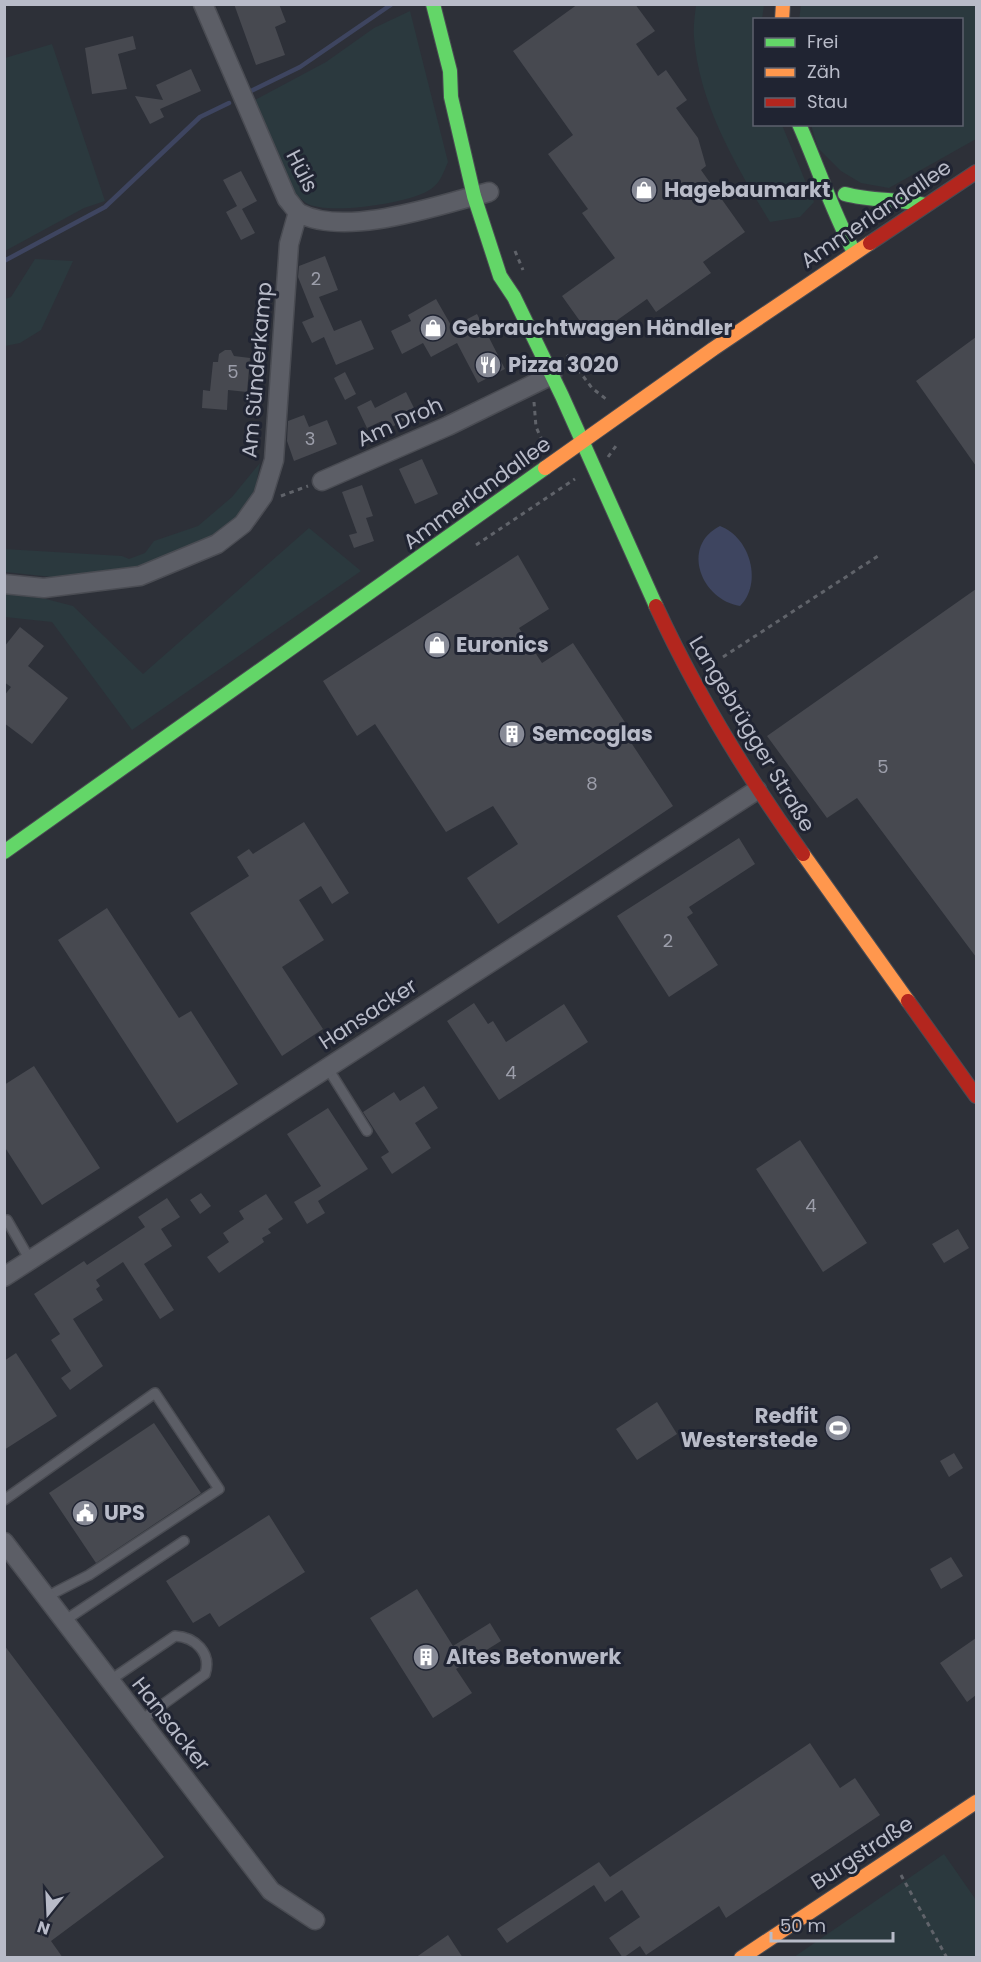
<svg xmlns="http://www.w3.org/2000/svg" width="981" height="1962" font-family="Poppins,sans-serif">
<rect width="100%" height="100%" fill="#2d3038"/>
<path fill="#2b393e" d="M696,5H764L762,19L754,20V124L782,125L814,202L800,217L770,222C736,166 699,104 694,37C693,26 695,15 696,5Z
M801,5H976V139L889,188L861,183L841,171L818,148L811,125L962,124V20H799Z
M410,11L448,162C443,173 441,182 431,189C412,203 327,216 306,203C282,187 263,129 251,102L326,62L374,28Z
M52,44L105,201L84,208L5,251V58Z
M35,259L73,261L41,330L20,343L5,346V299L11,297Z
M260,463L255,491L239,515L206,540L149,565L52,577L5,572L4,549L122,556L129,559L145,553L154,541L198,526L232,497Z
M309,528L361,571L132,730L52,622L5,617V593L46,599L73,606L143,674Z
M944,1854L976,1900V1957H794Z"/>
<path fill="#3e4560" d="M720,526C750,537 763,583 740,606C701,600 680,546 720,526Z"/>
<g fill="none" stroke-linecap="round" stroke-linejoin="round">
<path stroke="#3e4560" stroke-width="4.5" d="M249,92L300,67L392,4
M4,261L105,207L200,117L229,103"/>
</g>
<path fill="#474950" d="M234,4H279L286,22L275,27L285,55L256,65Z
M578,4H635L655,31L636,44L658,76L666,70L687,100L676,108L698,138L706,166L701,170L745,232L703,262L711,273L656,312L647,299L592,338L562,296L615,258L582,213L588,209L548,154L573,135L513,51Z
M133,36L136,49L118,54L127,89L92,94L85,48Z
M191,69L201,91L160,109L164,117L150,124L135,96L163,100L156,85Z
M241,171L257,201L242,209L255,233L241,240L226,212L237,206L223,180Z
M325,256L338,290L319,297L334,331L361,320L374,349L336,365L324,337L312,343L302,322L314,317L298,277L299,266Z
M436,299L452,327L477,314L505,369L478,383L457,343L431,357L423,343L402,354L391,331L411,321L408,315Z
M976,337V466L916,381Z
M225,350H231L234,356L250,358L247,392L228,390L227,410L202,408L203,390L210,391L213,362H218L219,354Z
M345,372L356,394L345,400L334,378Z
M406,392L417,414L386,430L382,421L367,428L357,407L371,400L375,408Z
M304,415L309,427L327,420L337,444L294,461L287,441L288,421Z
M422,459L438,494L415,504L399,469Z
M362,485L373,516L366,518L374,541L354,548L349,535L357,533L342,492Z
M518,555L549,609L519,628L542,663L573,643L630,730L648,733L632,744L673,806L498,924L467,878L518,844L493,806L446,832L375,724L357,736L323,681Z
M976,589V957L857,798L827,818L767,736Z
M20,627L44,646L28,666L68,698L32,744L4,723V696L11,687L4,682V647Z
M304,822L349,893L332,904L321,886L299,900L324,940L282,967L323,1029L282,1056L190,913L249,876L237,857L249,849L253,854Z
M739,838L755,864L689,907L693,913L687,917L718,965L669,997L617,916Z
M107,908L179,1018L191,1011L238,1084L177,1123L58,940Z
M474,1003L488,1024L493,1021L506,1042L564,1004L588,1042L499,1100L447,1021Z
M34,1066L100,1168L42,1205L4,1146V1085Z
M424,1086L438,1108L415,1123L431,1148L392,1174L381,1157L389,1152L363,1112L394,1092L400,1101Z
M328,1108L368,1169L318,1201L325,1213L307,1224L294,1202L321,1186L287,1134Z
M800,1140L867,1243L823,1272L756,1169Z
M201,1193L211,1206L200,1214L190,1200Z
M266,1194L283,1219L268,1229L271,1233L262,1238L264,1242L219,1273L207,1257L229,1242L223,1233L244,1219L239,1211Z
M167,1198L180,1217L161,1229L172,1246L144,1264L174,1310L160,1319L123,1262L96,1280L100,1286L96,1289L103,1300L73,1319L103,1366L70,1390L61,1378L71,1371L51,1340L60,1334L34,1294L84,1261L87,1265L145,1227L138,1217Z
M958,1229L969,1248L944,1263L932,1244Z
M16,1353L57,1416L4,1450V1361Z
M657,1402L677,1434L637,1460L616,1429Z
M154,1423L201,1493L96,1563L49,1493Z
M954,1453L963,1468L949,1477L940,1461Z
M269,1515L305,1572L219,1627L210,1613L193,1623L166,1581Z
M951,1557L963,1576L941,1589L930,1569Z
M417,1589L453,1646L490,1623L501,1641L456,1669L472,1693L433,1718L370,1618Z
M976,1638V1695L967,1702L940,1663Z
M4,1645L164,1857L51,1941L63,1958H4Z
M810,1743L840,1788L855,1778L880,1815L726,1918L719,1906L646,1955L640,1946L623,1958L609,1938L640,1917L622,1890L605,1902L594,1885L507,1943L497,1929L599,1862L610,1877Z
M448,1935L463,1958H415Z"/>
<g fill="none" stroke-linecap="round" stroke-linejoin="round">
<defs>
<path id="lane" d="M327,1067L367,1131
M4,1222L7,1220L30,1260
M4,1500L155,1393L219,1489L89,1575L46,1597
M64,1621L184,1541
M109,1681L175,1636C195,1637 212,1653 205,1674L140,1721"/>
<path id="street" d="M203,4L287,199C291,203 295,210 299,213C347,238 439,205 489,192
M322,481L448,426L552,375
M4,584L44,588L140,576L217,544L243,524L263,496L274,460L289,244L298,212
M4,1277L757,790
M4,1542L271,1891L315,1920"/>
<path id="fast" d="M433,4L450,71L451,97L474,196L500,276L514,297L562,396L656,606
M799,124C818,167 832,211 854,252
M845,194C870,201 899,199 926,205
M4,852L545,468"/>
<path id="slow" d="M782,20L783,4
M545,468L713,349L870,243
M803,854L908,1001
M741,1958L976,1802"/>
<path id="jam" d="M870,243L976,172
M656,606C696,693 747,776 803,854
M908,1001L976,1096"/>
</defs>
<use href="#lane" stroke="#4a4c53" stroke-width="12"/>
<use href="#street" stroke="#4a4c53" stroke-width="21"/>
<use href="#fast" stroke="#4a4c53" stroke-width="16"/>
<use href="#slow" stroke="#4a4c53" stroke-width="16"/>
<use href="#jam" stroke="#4a4c53" stroke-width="16"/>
<path stroke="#60636a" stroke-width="3" stroke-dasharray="4.5 4.5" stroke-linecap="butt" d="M515,251L523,270
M567,355L592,388L606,399
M534,402L536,427L544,444
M608,457L618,443
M281,496L308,486
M476,545L575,479
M723,657L878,556
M901,1875L947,1958"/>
<use href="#lane" stroke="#5c5e66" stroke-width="9"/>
<use href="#street" stroke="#5c5e66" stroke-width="18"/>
<use href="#fast" stroke="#63d668" stroke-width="14"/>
<use href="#slow" stroke="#ff974d" stroke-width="14"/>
<use href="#jam" stroke="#b3261e" stroke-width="14"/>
</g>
<defs>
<symbol id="shop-disc" viewBox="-11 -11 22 22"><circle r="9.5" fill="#878a96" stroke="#202432"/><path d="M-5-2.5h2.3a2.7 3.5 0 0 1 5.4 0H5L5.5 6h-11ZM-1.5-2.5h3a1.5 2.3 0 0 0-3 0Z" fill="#fff"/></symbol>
<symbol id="restaurant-disc" viewBox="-11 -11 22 22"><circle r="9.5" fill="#878a96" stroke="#202432"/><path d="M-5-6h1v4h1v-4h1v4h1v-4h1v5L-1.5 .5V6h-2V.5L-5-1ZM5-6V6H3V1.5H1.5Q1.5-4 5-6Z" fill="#fff"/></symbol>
<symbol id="building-disc" viewBox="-11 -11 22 22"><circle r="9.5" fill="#878a96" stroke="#202432"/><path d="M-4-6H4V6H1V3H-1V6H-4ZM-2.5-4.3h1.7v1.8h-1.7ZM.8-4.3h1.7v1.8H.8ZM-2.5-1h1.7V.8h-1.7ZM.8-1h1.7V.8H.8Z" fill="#fff"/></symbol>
<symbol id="stadium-disc" viewBox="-11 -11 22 22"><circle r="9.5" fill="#878a96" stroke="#202432"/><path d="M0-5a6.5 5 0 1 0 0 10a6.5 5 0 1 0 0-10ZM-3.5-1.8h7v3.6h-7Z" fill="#fff"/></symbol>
<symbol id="civic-disc" viewBox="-11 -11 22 22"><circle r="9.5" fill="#878a96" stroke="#202432"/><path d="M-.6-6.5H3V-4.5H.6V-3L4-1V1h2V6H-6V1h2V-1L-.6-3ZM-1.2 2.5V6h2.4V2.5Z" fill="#fff"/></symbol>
</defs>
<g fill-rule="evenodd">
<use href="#shop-disc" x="629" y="175" width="30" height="30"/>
<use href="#shop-disc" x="418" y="313" width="30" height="30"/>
<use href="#restaurant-disc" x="473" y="350" width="30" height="30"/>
<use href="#shop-disc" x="422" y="630" width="30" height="30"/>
<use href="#building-disc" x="497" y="719" width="30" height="30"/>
<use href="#stadium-disc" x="823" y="1413" width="30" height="30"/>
<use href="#civic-disc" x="70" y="1498" width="30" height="30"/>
<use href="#building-disc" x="411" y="1642" width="30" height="30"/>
</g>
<g text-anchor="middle" stroke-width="6" stroke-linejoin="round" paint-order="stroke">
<g font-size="18" fill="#9c9eaa">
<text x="316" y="285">2</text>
<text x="233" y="378">5</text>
<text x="310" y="445">3</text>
<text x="883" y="773">5</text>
<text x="592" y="790">8</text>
<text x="668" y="947">2</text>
<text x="511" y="1079">4</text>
<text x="811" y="1212">4</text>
</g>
<g font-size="21" fill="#b8bbc8" stroke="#202432">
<text transform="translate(302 171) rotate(63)" y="7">Hüls</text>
<text transform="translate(876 214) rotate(-34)" y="7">Ammerlandallee</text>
<text transform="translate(257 370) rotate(-85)" y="7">Am Sünderkamp</text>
<text transform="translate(400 422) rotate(-24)" y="7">Am Droh</text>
<text transform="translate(477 493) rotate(-36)" y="7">Ammerlandallee</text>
<text transform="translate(752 734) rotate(59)" y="7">Langebrügger Straße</text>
<text transform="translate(368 1014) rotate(-33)" y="7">Hansacker</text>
<text transform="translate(171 1724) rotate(52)" y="7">Hansacker</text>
<text transform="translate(862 1853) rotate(-33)" y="7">Burgstraße</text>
</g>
<g font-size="21" font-weight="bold" fill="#b8bbc8" stroke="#202432" text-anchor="start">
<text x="664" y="197">Hagebaumarkt</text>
<text x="452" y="335">Gebrauchtwagen Händler</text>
<text x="508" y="372">Pizza 3020</text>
<text x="456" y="652">Euronics</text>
<text x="532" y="741">Semcoglas</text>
<text x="818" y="1423" text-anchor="end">Redfit<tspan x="818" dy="24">Westerstede</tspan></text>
<text x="104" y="1520">UPS</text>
<text x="446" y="1664">Altes Betonwerk</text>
</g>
</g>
<rect width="981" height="1962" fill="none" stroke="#b8bbc8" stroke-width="12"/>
<rect x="753" y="18" width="210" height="108" fill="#202432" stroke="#5d606e" stroke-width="1.5"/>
<rect x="765" y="38" width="30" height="9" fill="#63d668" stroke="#5d606e" stroke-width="1.5"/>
<text x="807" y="48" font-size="18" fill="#b8bbc8">Frei</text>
<rect x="765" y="68" width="30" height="9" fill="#ff974d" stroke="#5d606e" stroke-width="1.5"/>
<text x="807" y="78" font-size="18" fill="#b8bbc8">Zäh</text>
<rect x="765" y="98" width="30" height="9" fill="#b3261e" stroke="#5d606e" stroke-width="1.5"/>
<text x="807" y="108" font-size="18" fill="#b8bbc8">Stau</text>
<g transform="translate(48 1914) rotate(198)" stroke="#202432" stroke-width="4.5" paint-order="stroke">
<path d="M0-4.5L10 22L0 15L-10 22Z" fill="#b8bbc8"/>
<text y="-9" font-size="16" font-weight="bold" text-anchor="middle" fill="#b8bbc8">N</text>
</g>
<path d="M771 1932v9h122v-9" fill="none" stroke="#b8bbc8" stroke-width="3"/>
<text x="780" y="1932" font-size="18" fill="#b8bbc8" stroke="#202432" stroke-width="4.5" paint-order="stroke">50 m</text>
</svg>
